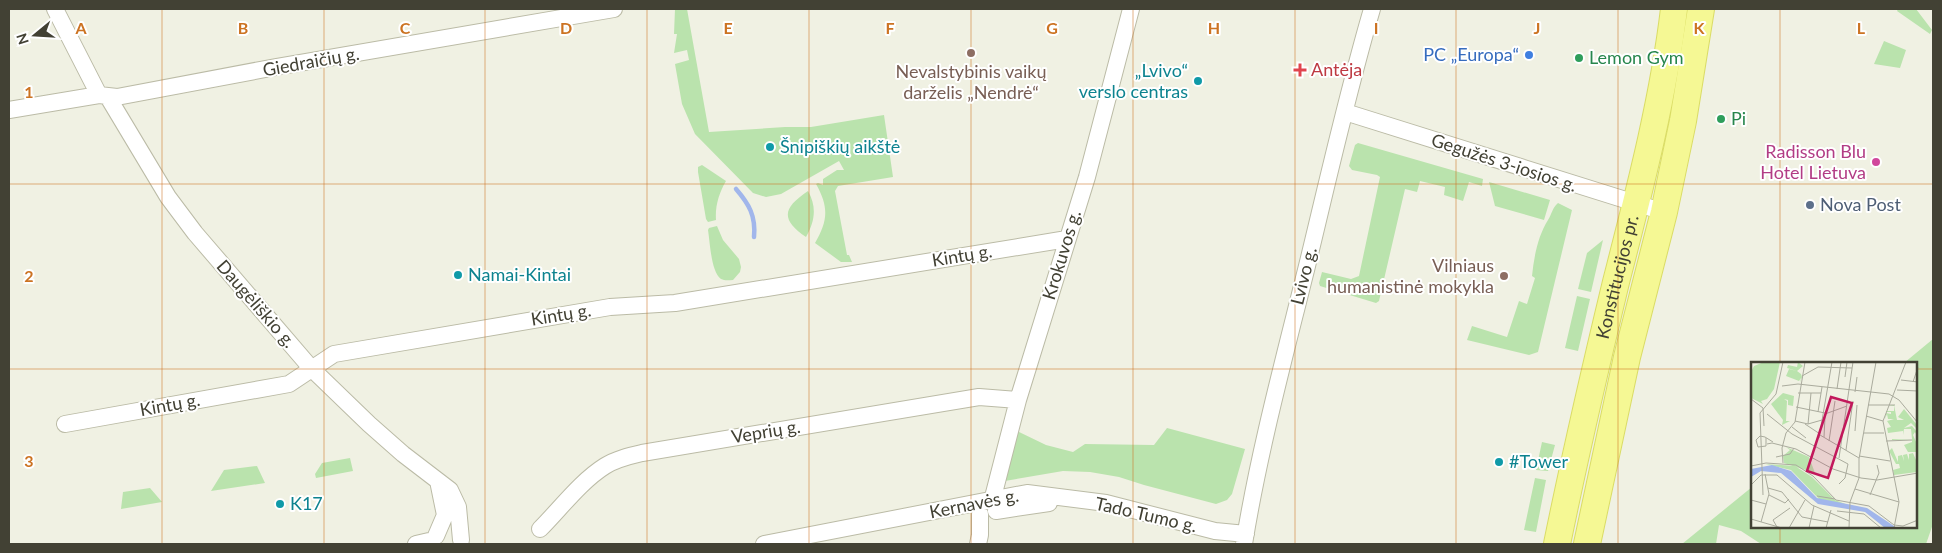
<svg xmlns="http://www.w3.org/2000/svg" width="1942" height="553" font-family="Lato,sans-serif">
<rect width="100%" height="100%" fill="#f0f1e3"/>
<path fill="#bae3ad" d="M675,9H687L709,132L785,127H811L884,115L893,177L838,186L835,191L847,255H849L852,262H841L815,243C828,221 829,207 816,184L818,183L823,185V179L837,170H844L839,161L781,194L766,197L753,193L695,134L682,104L675,64L689,60L687,50L674,53L677,34H674Z
M1898,9H1916L1932,30L1930,34L1897,11Z
M1884,41L1906,50L1900,68L1874,64Z
M1358,143L1483,179L1482,186L1469,182L1463,201L1444,195L1445,187L1420,181L1417,192L1405,189L1379,301L1376,303L1320,286L1319,283L1322,272L1351,279L1359,276L1380,177L1377,175L1352,170L1349,166L1355,145Z
M702,165L726,181C719,193 715,206 716,220L708,222L706,219L698,172V167Z
M1489,182L1550,200L1544,220L1495,206Z
M808,191C817,207 815,221 806,237C780,219 783,208 808,191Z
M1558,203L1572,210L1538,352L1529,355L1467,340L1472,326L1507,337L1519,301L1527,304L1535,278L1532,276C1534,256 1538,236 1548,220C1552,214 1552,208 1558,203Z
M717,226L723,240L739,259L741,267L740,272L733,280C729,280 725,281 721,279C711,272 710,242 708,230L709,228Z
M1603,240L1591,292L1578,289L1587,253Z
M1577,296L1590,299L1578,351L1565,348Z
M1933,339V524L1926,544H1761L1741,531L1719,525L1716,544H1682L1752,487V527H1916V363H1904Z
M1167,428L1245,449L1232,494L1227,500L1216,504L1144,485L1119,477L1090,472L1063,471L1005,481L1017,431L1046,445L1073,452L1085,444L1154,445Z
M1542,442L1555,445L1548,471L1536,470Z
M350,458L353,471L316,478L315,474L322,463Z
M257,466L265,483L211,491L224,470Z
M1535,478L1546,480L1536,532L1524,530Z
M150,488L162,502L121,509L123,492Z"/>
<g fill="none" stroke-linecap="round" stroke-linejoin="round">
<path stroke="#a1b6eb" stroke-width="4.5" d="M736,189C749,204 756,216 754,237"/>
<defs>
<path id="street" d="M55,9L99,95
M108,97L168,197L195,233L311,368L369,424L403,454L450,490L458,507L461,540
M9,110L99,95L117,97L276,67L614,9
M1345,112L1664,212
M65,424L289,384L334,354L610,307L675,303L1067,239
M992,501L1018,400L1087,177L1131,9
M996,511L1049,503
M540,529C560,509 581,481 605,466C616,459 629,456 642,453L979,397L1018,400
M436,536L445,515L438,481
M416,544L429,541
M764,544L1027,493L1106,503L1215,531L1246,534
M978,544L980,535V514
M1244,544C1259,451 1284,359 1307,266C1328,180 1347,94 1372,9"/>
<g id="primary">
<path id="s1" d="M1557,544C1575,456 1595,369 1616,282C1639,192 1663,101 1674,9"/>
<path d="M1587,544L1627,357L1664,212L1683,121L1701,9"/>
</g>
</defs>
<use href="#street" stroke="#bbbba6" stroke-width="18"/>
<use href="#primary" stroke="#dadc66" stroke-width="28"/>
<use href="#street" stroke="#fff" stroke-width="16"/>
<use href="#primary" stroke="#f5f894" stroke-width="26"/>
</g>
<path fill="none" stroke="#cc7322" stroke-width="1" stroke-opacity="0.55" d="M162,9V544M324,9V544M485,9V544M647,9V544M809,9V544M971,9V544M1133,9V544M1295,9V544M1456,9V544M1618,9V544M1780,9V363M9,184H1933M9,369H1752M1916,369H1933M1780,527V544"/>
<g fill="#8d6e63" stroke="#fff" stroke-width="2">
<circle cx="971" cy="53" r="5"/>
<circle cx="1504" cy="276" r="5"/>
</g>
<circle fill="#3f7fe0" stroke="#fff" stroke-width="2" cx="1529" cy="55" r="5"/>
<g fill="#2e9e5b" stroke="#fff" stroke-width="2">
<circle cx="1579" cy="58" r="5"/>
<circle cx="1721" cy="119" r="5"/>
</g>
<path fill="#e0444e" stroke="#fff" stroke-width="2" d="M1297.5 62.5h5v5h5v5h-5v5h-5v-5h-5v-5h5z"/>
<g fill="#0f9aa8" stroke="#fff" stroke-width="2">
<circle cx="1198" cy="81" r="5"/>
<circle cx="770" cy="147" r="5"/>
<circle cx="458" cy="275" r="5"/>
<circle cx="1499" cy="462" r="5"/>
<circle cx="280" cy="504" r="5"/>
</g>
<circle fill="#d1479c" stroke="#fff" stroke-width="2" cx="1876" cy="162" r="5"/>
<circle fill="#5c6f8a" stroke="#fff" stroke-width="2" cx="1810" cy="205" r="5"/>
<g text-anchor="middle" stroke-width="4" stroke-linejoin="round" paint-order="stroke">
<g font-size="18" fill="#366cbe" stroke="#fff" text-anchor="end">
<text x="1519" y="61">PC „Europa“</text>
</g>
<g font-size="18" fill="#27864d" stroke="#fff" text-anchor="start">
<text x="1589" y="64">Lemon Gym</text>
<text x="1731" y="125">Pi</text>
</g>
<g font-size="18" fill="#424134" stroke="#fff">
<text transform="translate(311 62) rotate(-10)" y="6">Giedraičių g.</text>
<text transform="translate(1504 163) rotate(18)" y="6">Gegužės 3-iosios g.</text>
<text transform="translate(1062 255) rotate(-73)" y="6">Krokuvos g.</text>
<text transform="translate(962 256) rotate(-9)" y="6">Kintų g.</text>
<text transform="translate(1304 276) rotate(-76)" y="6">Lvivo g.</text>
<text dy="6" stroke="none"><textPath href="#s1" startOffset="274">Konstitucijos pr.</textPath></text>
<text transform="translate(256 304) rotate(49)" y="6">Daugėliškio g.</text>
<text transform="translate(561 315) rotate(-9)" y="6">Kintų g.</text>
<text transform="translate(170 405) rotate(-10)" y="6">Kintų g.</text>
<text transform="translate(766 432) rotate(-9)" y="6">Veprių g.</text>
<text transform="translate(974 504) rotate(-11)" y="6">Kernavės g.</text>
<text transform="translate(1146 515) rotate(13)" y="6">Tado Tumo g.</text>
</g>
<g font-size="18" fill="#be3a42" stroke="#fff" text-anchor="start">
<text x="1311" y="76">Antėja</text>
</g>
<g font-size="18" fill="#0d838f" stroke="#fff" text-anchor="start">
<text x="1188" y="77" text-anchor="end">„Lvivo“<tspan x="1188" dy="21">verslo centras</tspan></text>
<text x="780" y="153">Šnipiškių aikštė</text>
<text x="468" y="281">Namai-Kintai</text>
<text x="1509" y="468">#Tower</text>
<text x="290" y="510">K17</text>
</g>
<g font-size="18" fill="#785e54" stroke="#fff">
<text x="971" y="78">Nevalstybinis vaikų<tspan x="971" dy="21">darželis „Nendrė“</tspan></text>
<text x="1494" y="272" text-anchor="end">Vilniaus<tspan x="1494" dy="21">humanistinė mokykla</tspan></text>
</g>
<g font-size="18" fill="#b23c85" stroke="#fff" text-anchor="end">
<text x="1866" y="158">Radisson Blu<tspan x="1866" dy="21">Hotel Lietuva</tspan></text>
</g>
<g font-size="18" fill="#4e5e75" stroke="#fff" text-anchor="start">
<text x="1820" y="211">Nova Post</text>
</g>
</g>
<g transform="translate(1751 362)">
<rect width="166" height="166" fill="#f0f1e3"/>
<path d="M13,0H29L23,27L16,37L10,39L12,42L0,36V10L3,4ZM47,0L52,4L46,9L50,12L51,15L49,21L50,16L48,19L35,14L38,7L46,9L36,6L37,3L46,5ZM32,31L43,34L42,44L37,43V38L33,37L36,39L35,59H39L31,63L32,58L20,42ZM143,43L146,58H153L147,55L153,47L166,63V67L160,61L153,66L161,64L166,70V74L164,70L162,73L166,82V110L143,113L142,108L149,106L148,102H145L138,89L141,86L147,100V94L151,93L153,99L152,93L156,92L158,98V92L162,91L165,98L166,90H157L153,83L161,80V77L141,78V77H161L160,67H153L152,73V69L137,71L136,66L140,65L136,59L143,57H137L136,52L134,57L135,51L140,52V50H135V49H143V44H137ZM35,85L58,95L64,111L33,101L32,94L39,88ZM14,102L44,104L61,115L84,138L97,143L68,137L40,108Z" fill="#bae3ad"/>
<path d="M21,103L40,109L66,136L116,146L146,166H134L114,150L67,142L30,111L10,109L0,115V107Z" fill="#a1b6eb"/>
<path fill="none" stroke="#aaab9d" stroke-width="1" d="M51,14L67,5L101,6M94,15L96,0M150,18L167,20M162,20L167,5M31,24L47,22L138,32L148,38L167,61M86,27L90,0M146,28L167,29M104,30L106,15M47,31H70M0,37L12,46L13,64M117,43H144M45,45L74,51M67,50L71,25M16,52L41,72L97,102L94,116L88,122M74,52L96,44M115,54L132,59M44,59L57,62L71,58M54,62L69,72M57,62L60,31M41,65L55,76M104,69L106,43M113,71H133M69,73L108,96M73,75L74,55M15,76V84L7,85L5,78L9,74L14,75L22,80M68,76L81,0M78,79L84,39M135,79L161,78M16,82L21,81L45,87L82,107L110,116L126,118L167,111M95,88L102,39M108,94L139,99M25,95L39,92L43,86M88,96L102,0M32,101L31,86L35,71L44,60L54,0M0,104L15,101L45,103L62,114L85,138L118,144L143,163L152,164L167,158M0,123L10,113H26L61,143L98,159M17,126L31,130L51,155L77,160M104,127L148,140M12,133L9,51L25,32L32,0M18,133L34,141L38,137M119,133L128,111L126,103M66,134L84,137M0,138L15,142M86,149L113,152L130,166M0,157L31,166M10,160L18,132L14,112M26,165L22,158L39,146M38,166L54,138M58,166L63,144M75,166L80,148M98,166L99,140L108,116V97L125,0M143,166L148,140L132,59L155,0"/>
<path fill="#c2185b" fill-opacity="0.15" stroke="#c2185b" stroke-width="2.5" d="M80,35L101,41L77,116L56,109Z"/>
<rect width="166" height="166" fill="none" stroke="#424134" stroke-width="2.5"/>
</g>
<g font-size="16" text-anchor="middle" font-weight="bold" fill="#cc7322" stroke="#fff" stroke-width="4" stroke-linejoin="round" paint-order="stroke">
<text x="81" y="34">A</text>
<text x="243" y="34">B</text>
<text x="405" y="34">C</text>
<text x="566" y="34">D</text>
<text x="728" y="34">E</text>
<text x="890" y="34">F</text>
<text x="1052" y="34">G</text>
<text x="1214" y="34">H</text>
<text x="1376" y="34">I</text>
<text x="1537" y="34">J</text>
<text x="1699" y="34">K</text>
<text x="1861" y="34">L</text>
<text x="29" y="98">1</text>
<text x="29" y="282">2</text>
<text x="29" y="467">3</text>
</g>
<rect width="1942" height="553" fill="none" stroke="#424134" stroke-width="20"/>
<g transform="translate(35 35) rotate(252)" stroke="#ffffff" stroke-width="4" paint-order="stroke">
<path d="M0-4L9 19L0 12L-9 19Z" fill="#424134"/>
<text y="-8" font-size="14" font-weight="bold" text-anchor="middle" fill="#424134">N</text>
</g>
</svg>
